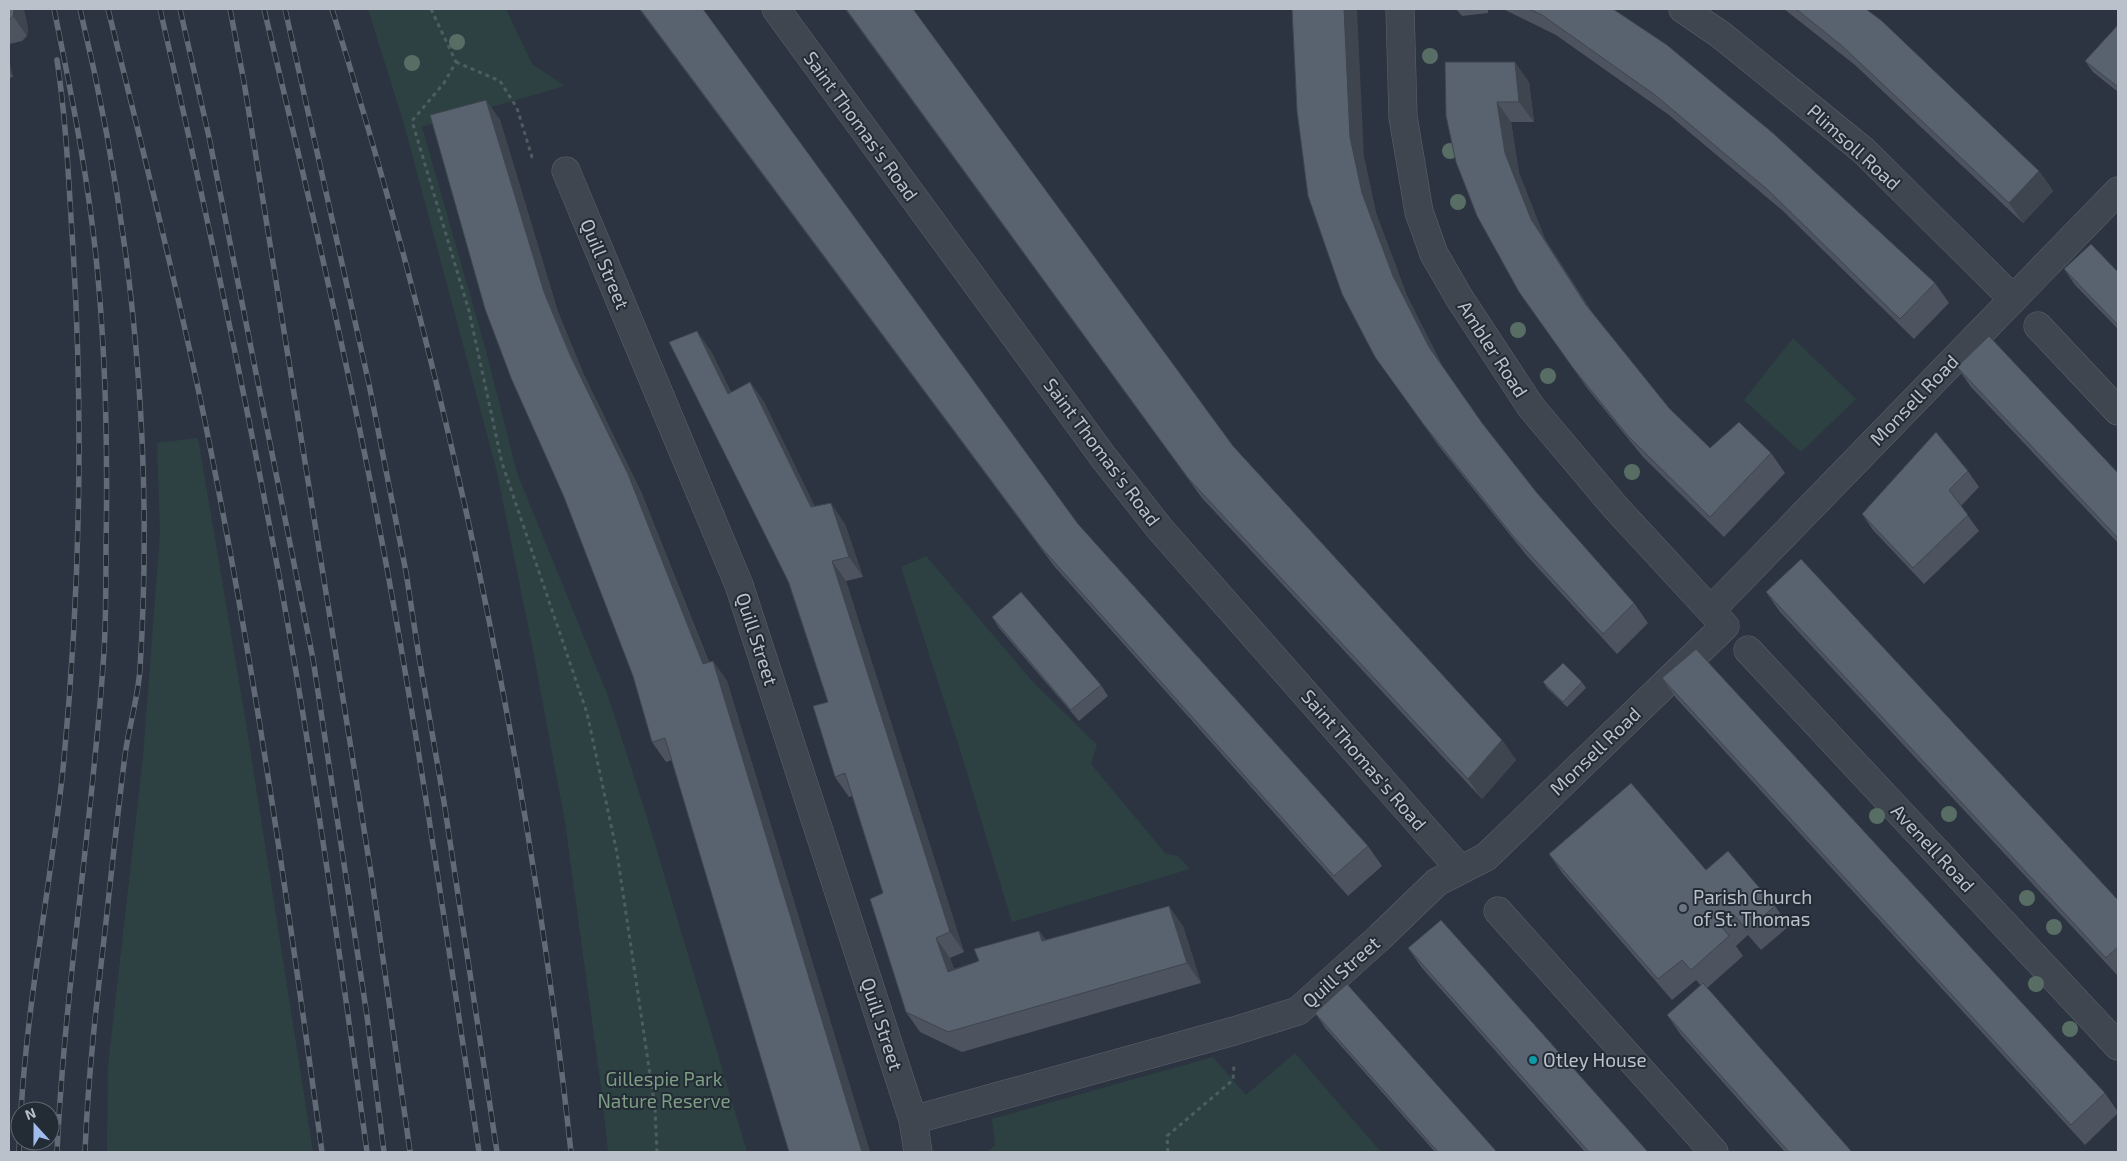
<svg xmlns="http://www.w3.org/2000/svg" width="2127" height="1161" font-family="'Exo 2',sans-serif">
<rect width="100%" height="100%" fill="#2b3440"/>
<path fill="#2e4142" d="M368,9H506L532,64L565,86L422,127L485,347L517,473L608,696L646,814L747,1152H608L602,1094L565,822L532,645L496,468L404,124Z
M1793,338L1856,399L1801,452L1744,400Z
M198,438L246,723L313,1152H107L108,1066L143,757L160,534L157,443Z
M926,556L1032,681L1097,745L1091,764L1166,854L1178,856L1190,869L1012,922L961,753L901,567Z
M1295,1053L1381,1152H986L995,1146L992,1119L1213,1057L1246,1095Z"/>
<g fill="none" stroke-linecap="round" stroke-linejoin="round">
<defs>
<path id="minor" d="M776,9L1104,458L1160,529L1460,869
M1683,9L1721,35L1864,151L2013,299
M566,171L739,585L913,1120L918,1152
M2038,326L2118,411
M1711,610L2118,191
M1748,650L2118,1046
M1498,911L1714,1152
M913,1120L1234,1031L1298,1011L1380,937L1437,882L1486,857L1725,626L1616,508L1531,407L1460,299L1434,254L1419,212L1403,117L1400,9"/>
</defs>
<use href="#minor" stroke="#5c646d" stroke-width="29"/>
<path stroke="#4d5d60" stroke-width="3" stroke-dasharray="4 4" stroke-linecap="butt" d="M431,9L456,62L444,83L412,121L469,311L502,463L587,713L617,853L655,1108L657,1152
M456,62L500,81L517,108L532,157L536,158
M1168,1152L1167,1136L1233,1080L1234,1065"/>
<use href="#minor" stroke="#3f4650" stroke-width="28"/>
<defs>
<path id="rail" d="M54,9C69,82 84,156 93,231C106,336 108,442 106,548C106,582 106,617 104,652C93,819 65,985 57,1152
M80,9C132,224 154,448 140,669C138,698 129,726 125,755C118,810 112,866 106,922C97,998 88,1075 85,1152
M108,9C141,141 174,274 202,407C253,654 288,903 322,1152
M160,9C204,200 245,393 281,586C315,774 341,963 367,1152
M180,9L209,137L313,659L367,1016L384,1152
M230,9L244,82L371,873L410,1152
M264,9C309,196 353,384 388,574C423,766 450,959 479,1152
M285,9L369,384L406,572L419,657L444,802L497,1152
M332,9C449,381 529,765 571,1152
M21,1111C28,996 51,883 63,769C81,586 84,401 71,218C68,166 65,112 57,60
M19,1152L20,1127"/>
</defs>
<use href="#rail" stroke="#616a76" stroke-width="5.5"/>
<use href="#rail" stroke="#232b35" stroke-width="4" stroke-dasharray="11" stroke-linecap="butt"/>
</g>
<g fill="#586e65">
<circle cx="457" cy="42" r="8"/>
<circle cx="1430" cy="56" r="8"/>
<circle cx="412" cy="63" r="8"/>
<circle cx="1450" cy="151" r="8"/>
<circle cx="1458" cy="202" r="8"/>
<circle cx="1518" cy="330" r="8"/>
<circle cx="1548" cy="376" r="8"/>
<circle cx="1632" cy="472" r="8"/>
<circle cx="1949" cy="814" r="8"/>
<circle cx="1877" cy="816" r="8"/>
<circle cx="2027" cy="898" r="8"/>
<circle cx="2054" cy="927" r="8"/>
<circle cx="2036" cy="984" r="8"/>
<circle cx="2070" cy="1029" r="8"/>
</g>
<path fill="#4d545f" d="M9,9L28,27L27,36L22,41L9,44Z
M639,9H703L1078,524L1368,846L1382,866L1348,896L1054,566Z
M845,9H913L1233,446L1502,740L1516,760L1482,799L1202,498Z
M1456,9H1488V13L1462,16Z
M1503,9H1613L1935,283L1949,303L1914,339L1783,211L1669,115L1556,35Z
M1784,9H1866L2039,171L2053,191L2023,223L1855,65Z
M2118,25V92L2093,72L2085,61Z
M9,60L13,77L9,78Z
M1529,82L1534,122H1511L1519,173L1545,239L1592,312L1669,408L1710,448L1771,453L1785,473L1724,537L1643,457L1587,388L1519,292L1446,116Z
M486,100L500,120L558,312L584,375L642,494L709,662L713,661L727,681L870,1152H789L672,760L666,762L652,742L633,676L564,497Z
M1364,157L1376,213L1407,296L1443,367L1483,424L1537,493L1634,603L1648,623L1617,654L1527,556L1438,445L1375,357Z
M2064,269L2118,272V329L2075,285Z
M711,351L731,392L750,382L764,402L815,507L845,524L863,577L846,581L964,952L950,958L954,969L979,961L1039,931L1046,940L1183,926L1201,983L962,1052L920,1032L906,1012L883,893L852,796L849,797L835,777L828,702Z
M1957,367L2118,473V543L1971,387Z
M1968,471L1979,487L1961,506L1979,531L1924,584L1873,530L1862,514Z
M1766,592L2118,900V976L1780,612Z
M992,617L1101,685L1108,696L1079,721L999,628Z
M1662,678L2105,1093L2118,1112V1113L2085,1145L1676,698Z
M1543,682H1582L1586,688L1567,707L1547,688Z
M1549,854L1706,870L1775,906L1789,926L1761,950L1748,935L1736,946L1743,956L1707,988L1852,1152H1785L1681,1035L1667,1015L1701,986L1696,980L1672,1000L1563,874Z
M1408,948L1648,1152H1585L1422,968Z
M1315,1013L1497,1152H1435L1326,1029Z"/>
<path fill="#3e454e" d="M14,9H24L28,27L27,36L13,16Z
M1344,9H1357L1364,157L1376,213L1407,296L1443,367L1429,347L1393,276L1362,193L1350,137Z
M9,60L13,77L9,71Z
M1515,62L1529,82L1534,122L1519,102Z
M486,100L500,120L558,312L584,375L642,494L717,684L703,664L544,292Z
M1497,102L1511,122L1519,173L1545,239L1600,325L1586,305L1531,219L1505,153Z
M2039,171L2053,191L2023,223L2009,203Z
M697,331L711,351L742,414L728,394Z
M750,382L764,402L825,527L811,507Z
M831,503L845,524L863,577L849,557Z
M832,561L846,581L964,952L950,932Z
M713,661L727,681L870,1152H862Z
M1502,740L1516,760L1482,799L1468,779Z
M1169,906L1183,926L1201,983L1187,963Z
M1039,931L1053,951L1042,941Z
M936,938L950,958L962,992L948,972Z"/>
<path fill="#59626f" stroke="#3e454e" d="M9,9H14L13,16L9,20Z
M640,9H703L1078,524L1368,846L1334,876L1040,546Z
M846,9H913L1233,446L1502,740L1468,779L1188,478Z
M1292,9H1344L1350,137L1362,193L1393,276L1429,347L1482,423L1537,493L1634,603L1603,634L1513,536L1424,425L1375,357L1342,294L1308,196L1297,111Z
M1529,9H1613L1667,45L1774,134L1935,283L1900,319L1769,191L1655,95L1542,15Z
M1796,9H1866L1882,21L2039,171L2009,203L1841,45Z
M2118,25V87L2085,61Z
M1445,62H1515L1519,102H1497L1505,153L1531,219L1586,305L1669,408L1710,448L1739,422L1771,453L1710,517L1628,436L1573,368L1519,292L1477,216L1456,162L1446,116Z
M486,100L544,292L570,355L628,474L703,664L713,661L862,1152H789L665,738L652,742L633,676L564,497L511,378L485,309L430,115Z
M2091,244L2118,272V325L2064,269Z
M697,331L728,394L750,382L811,507L831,503L849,557L832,561L950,932L936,938L948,972L979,961L974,949L1039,931L1042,941L1169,906L1187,963L948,1032L906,1012L870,899L883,893L845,773L835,777L813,706L828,702L789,583L669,342Z
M1989,336L2118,473V538L1957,367Z
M1936,432L1968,471L1949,490L1968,515L1913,568L1862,514Z
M1801,559L2118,900V947L2106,958L1766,592Z
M1021,592L1101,685L1071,710L992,617Z
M1696,649L2105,1093L2071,1125L1662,678Z
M1563,663L1582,682L1563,702L1543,682Z
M1631,783L1706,870L1728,851L1775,906L1747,930L1734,915L1721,926L1729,936L1691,970L1682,960L1658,979L1549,854Z
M1441,920L1648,1152H1589L1408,948Z
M1703,983L1852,1152H1789L1667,1015Z
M1347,984L1497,1152H1438L1315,1013Z"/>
<circle fill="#6b7280" stroke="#232b35" stroke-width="2" cx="1683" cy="908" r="5"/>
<circle fill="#0f9aa8" stroke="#232b35" stroke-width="2" cx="1533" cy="1060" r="5"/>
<g text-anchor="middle" stroke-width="4" stroke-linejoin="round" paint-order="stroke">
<g font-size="19" fill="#bbc1ca" stroke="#232b35">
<text transform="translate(861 126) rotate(54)" y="7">Saint Thomas's Road</text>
<text transform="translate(1854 147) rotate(42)" y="7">Plimsoll Road</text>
<text transform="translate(605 264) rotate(67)" y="7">Quill Street</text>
<text transform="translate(1493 349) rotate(57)" y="7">Ambler Road</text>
<text transform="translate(1914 400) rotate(-46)" y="7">Monsell Road</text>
<text transform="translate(1102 452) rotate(53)" y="7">Saint Thomas's Road</text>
<text transform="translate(757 639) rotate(72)" y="7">Quill Street</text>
<text transform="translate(1595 751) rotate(-44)" y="7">Monsell Road</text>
<text transform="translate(1364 760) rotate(49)" y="7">Saint Thomas's Road</text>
<text transform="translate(1933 848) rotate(47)" y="7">Avenell Road</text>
<text transform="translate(1341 972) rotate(-42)" y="7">Quill Street</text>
<text transform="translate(882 1024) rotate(72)" y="7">Quill Street</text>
</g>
<g font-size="19" fill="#bbc1ca" stroke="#232b35" text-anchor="start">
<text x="1693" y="904">Parish Church<tspan x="1693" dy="22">of St. Thomas</tspan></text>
<text x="1543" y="1067">Otley House</text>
</g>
<g font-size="19" fill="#7d9d84" stroke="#232b35">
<text x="664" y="1086">Gillespie Park<tspan x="664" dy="22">Nature Reserve</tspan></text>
</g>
</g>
<rect width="2127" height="1161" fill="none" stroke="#bbc1ca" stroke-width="20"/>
<g transform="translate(35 1126) rotate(339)"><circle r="24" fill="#232b35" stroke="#606771"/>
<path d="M0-4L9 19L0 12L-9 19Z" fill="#9fbcec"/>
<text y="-8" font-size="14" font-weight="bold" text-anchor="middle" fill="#bbc1ca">N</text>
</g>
</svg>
